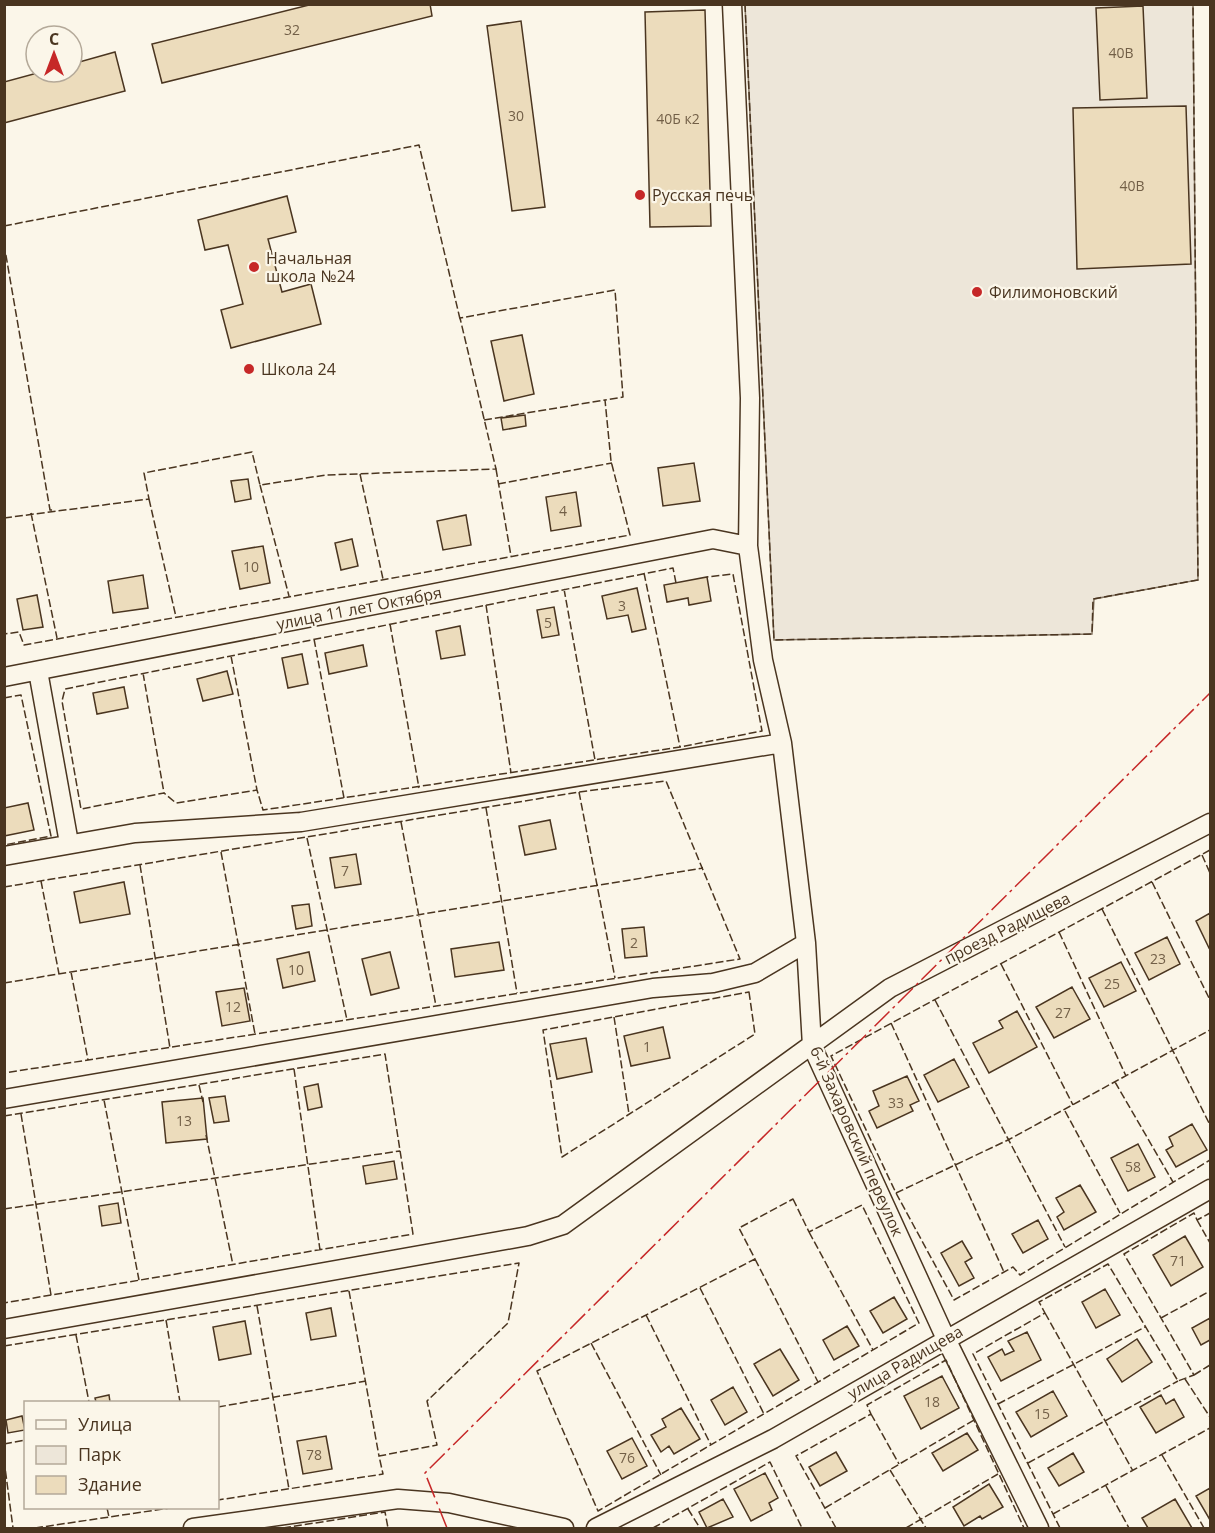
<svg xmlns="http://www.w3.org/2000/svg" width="1215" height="1533" font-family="'Open Sans',sans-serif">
<rect width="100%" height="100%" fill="#fbf6e9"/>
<path fill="#ede6d9" stroke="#887966" stroke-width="1.5" d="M745,5H1193L1198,580L1094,599L1092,634L774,640Z"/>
<path fill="#ecdcbc" stroke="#4a3520" stroke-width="1.5" d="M313,4H430L432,16L162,83L152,44Z
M1143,6L1147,98L1100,100L1096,8Z
M705,10L711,226L650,227L645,12Z
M521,21L545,207L512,211L487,26Z
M115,52L125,91L4,123V82L41,72H72V64Z
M1186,106L1191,264L1077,269L1073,108Z
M287,196L296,232L268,239L282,292L311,284L321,324L231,348L221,310L243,304L228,245L205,250L198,220Z
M522,335L534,394L504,401L491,341Z
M525,415L526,426L503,430L501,418Z
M694,463L700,501L663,506L658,468Z
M248,479L251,499L235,502L231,481Z
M576,492L581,526L551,531L546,497Z
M466,515L471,545L443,550L437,521Z
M352,539L358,566L341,570L335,543Z
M263,546L270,583L240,589L232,551Z
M143,575L148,608L113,613L108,581Z
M707,577L711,601L689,605L688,598L667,602L664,585Z
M637,588L646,629L632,632L628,615L607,619L602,596Z
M37,595L43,627L23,630L17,599Z
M554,607L559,635L542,638L537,610Z
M460,626L465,655L441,659L436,631Z
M363,645L367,666L329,674L325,653Z
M302,654L308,684L288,688L282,658Z
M227,671L233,694L203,701L197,679Z
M124,687L128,708L97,714L93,693Z
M28,803L34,830L4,836V808Z
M550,820L556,849L525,855L519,826Z
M356,854L361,884L335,888L330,858Z
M124,882L130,914L80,923L74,892Z
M309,904L312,926L296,929L292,906Z
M1210,913V947L1209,948L1196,921Z
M644,927L647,956L625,958L622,929Z
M1167,937L1180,964L1149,980L1135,953Z
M499,942L504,970L455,977L451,949Z
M309,952L315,981L283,988L277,959Z
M390,952L399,988L371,995L362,959Z
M1121,962L1136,991L1104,1007L1089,978Z
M1072,987L1090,1019L1054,1038L1036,1007Z
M244,988L250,1021L222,1026L216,992Z
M1017,1011L1037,1047L989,1073L973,1043L1003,1028L999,1021Z
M663,1027L670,1058L631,1066L624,1036Z
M586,1038L592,1072L557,1079L550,1044Z
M954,1059L969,1087L938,1102L924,1075Z
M907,1076L919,1101L910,1105L913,1111L877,1128L869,1111L879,1106L873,1091Z
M318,1084L322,1107L308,1110L304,1087Z
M225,1096L229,1121L214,1123L209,1098Z
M203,1098L207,1139L166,1143L162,1102Z
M1192,1124L1207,1150L1176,1167L1166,1150L1173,1146L1169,1137Z
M1138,1144L1155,1177L1128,1191L1111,1158Z
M394,1161L397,1179L366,1184L363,1166Z
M1080,1185L1096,1212L1064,1230L1057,1217L1064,1212L1056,1198Z
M118,1203L121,1223L102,1226L99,1206Z
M1038,1220L1048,1239L1023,1253L1012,1234Z
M1185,1236L1203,1267L1171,1286L1153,1255Z
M962,1241L972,1258L965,1262L974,1278L959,1286L941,1253Z
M1105,1289L1120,1315L1096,1328L1082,1302Z
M894,1297L907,1319L883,1333L870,1311Z
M331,1308L336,1336L311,1340L306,1313Z
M1210,1318V1340L1201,1345L1192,1328Z
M245,1321L251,1354L219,1360L213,1327Z
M847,1326L859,1346L834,1360L823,1340Z
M1027,1332L1041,1360L1001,1381L988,1357L1002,1349L1005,1355L1014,1351L1008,1341Z
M1137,1339L1152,1362L1122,1382L1107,1359Z
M780,1349L799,1380L773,1396L754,1364Z
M942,1376L959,1408L921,1429L904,1396Z
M733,1387L747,1412L725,1425L711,1400Z
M1053,1391L1067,1416L1031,1437L1016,1412Z
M109,1395L110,1402H96L95,1398Z
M1161,1395L1166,1404L1174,1399L1184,1417L1156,1433L1140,1407Z
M681,1408L700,1439L674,1454L669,1446L661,1452L651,1435L666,1427L662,1419Z
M22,1416L25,1430L8,1433L6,1420Z
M967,1433L978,1450L943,1471L932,1453Z
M326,1436L332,1469L303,1474L297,1441Z
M632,1438L647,1466L622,1479L607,1451Z
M836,1452L847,1471L820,1486L809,1467Z
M1073,1453L1084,1472L1059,1486L1048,1468Z
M765,1473L778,1498L769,1503L772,1510L751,1521L734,1489Z
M989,1484L1003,1507L982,1519L980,1516L964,1526L953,1507Z
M1210,1488V1520L1196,1496Z
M723,1499L733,1517L707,1528L699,1512Z
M1175,1499L1192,1528H1148L1142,1518Z"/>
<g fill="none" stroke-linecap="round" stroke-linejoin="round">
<defs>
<path id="street" d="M732,4L750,398L748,546L763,660L782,743L806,943L812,1046L946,1339L1039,1528
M38,671L69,843
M4,677L713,539L748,546
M4,856L135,833L301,822L782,743
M4,1099L653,988L713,983L755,973L806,943
M4,1329L528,1236L563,1225L890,988L1210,823
M193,1528L398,1499L449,1503L564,1528
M596,1528L773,1439L1210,1189"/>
</defs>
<use href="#street" stroke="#4a3520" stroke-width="21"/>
<use href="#street" stroke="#fbf6e9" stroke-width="18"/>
<path stroke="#4a3520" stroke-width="1.5" stroke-dasharray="8 3" stroke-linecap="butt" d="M745,4L774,640L1092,634L1093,599L1198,580L1193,4
M4,226L419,145L460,319
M4,244L50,510H53
M484,420L605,400
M496,469L511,556
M360,474L383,579
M498,484L612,463
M260,485L289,596
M149,499L176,617
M31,513L57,638
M4,518L149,499L144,473L252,452L260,485L326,475L496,469L460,318L615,290L623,397L605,400L611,461L630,535L24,645L19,632L4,634
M644,573L680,747
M676,583L673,568L65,689L62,701L81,809L164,793L176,803L257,790L263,810L680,747L762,731L733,574L707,577
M564,589L595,760
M486,605L511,773
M390,624L419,788
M314,639L344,798
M231,656L257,790
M143,673L164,793
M4,698L21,695L51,836L4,845
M579,792L615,978
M486,808L517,993
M401,822L436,1006
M307,838L347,1020
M1210,850L831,1056L896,1193L954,1300L1013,1267L1020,1275L1210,1160
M221,852L255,1034
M1202,855L1210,873
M140,865L170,1048
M41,881L59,974
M1152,882L1210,1000
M4,887L579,792L666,781L740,959L4,1073
M1102,909L1210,1125
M1059,932L1126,1076
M1001,964L1073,1105
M71,972L88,1060
M4,983L703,868
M749,992L755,1034L562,1157L543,1030Z
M935,1000L1065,1247
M614,1017L629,1114
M891,1023L1004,1272
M294,1069L320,1250
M1115,1082L1173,1182
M199,1085L203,1102
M104,1100L139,1280
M1065,1111L1120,1213
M21,1114L51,1295
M4,1116L385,1054L413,1234L4,1303
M206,1135L233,1265
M896,1193L1008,1140L1210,1030
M793,1199L809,1232L862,1205L919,1323L598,1511L537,1371L755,1259L739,1228Z
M4,1209L400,1151
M1197,1220L1210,1243
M809,1232L873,1350
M755,1259L818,1382
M700,1288L764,1414
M349,1291L379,1456
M257,1306L289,1489
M1045,1313L1133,1471
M646,1315L711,1445
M1161,1318L1210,1291
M166,1320L180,1402
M76,1335L89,1402
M591,1343L661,1475
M4,1346L519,1263L508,1323L427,1401L437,1445L379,1456L383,1474L218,1500
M1194,1375L1210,1365
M1185,1379L1210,1417
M998,1404L1145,1327
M218,1407L366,1381
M871,1414L899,1464
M4,1444L26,1440
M1162,1455L1204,1528
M4,1460L13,1528
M1028,1463L1178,1381
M890,1470L926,1528
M1106,1486L1129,1528
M107,1508L109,1517
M825,1508L974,1420
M688,1509L700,1528
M1053,1514L1210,1428
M35,1528L170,1508
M283,1528L385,1512L388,1528
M653,1528L770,1462L802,1528
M836,1528L796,1456L871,1414L867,1405L946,1360L1024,1528
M906,1528L998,1474
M1060,1528L973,1354L1045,1313L1039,1302L1108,1264L1178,1381L1194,1375L1124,1254L1194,1213L1197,1220L1210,1213"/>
<path stroke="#c62828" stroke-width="1.5" stroke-dasharray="21 4.5 3 4.5" stroke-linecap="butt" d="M447,1528L425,1473L1210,693"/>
</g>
<g fill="#c62828" stroke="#fbf6e9" stroke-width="2">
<circle cx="640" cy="195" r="6"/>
<circle cx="254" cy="267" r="6"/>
<circle cx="977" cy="292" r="6"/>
<circle cx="249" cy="369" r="6"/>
</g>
<g text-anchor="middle" stroke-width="4.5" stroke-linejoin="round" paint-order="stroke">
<g font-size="14" fill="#725f47">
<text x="292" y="35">32</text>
<text x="1121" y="58">40В</text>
<text x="516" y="121">30</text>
<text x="678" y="124">40Б к2</text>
<text x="1132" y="191">40В</text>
<text x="563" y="516">4</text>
<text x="251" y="572">10</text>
<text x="622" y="611">3</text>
<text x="548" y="628">5</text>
<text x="345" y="876">7</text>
<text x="634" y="948">2</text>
<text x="1158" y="964">23</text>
<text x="296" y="975">10</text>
<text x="1112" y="989">25</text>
<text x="233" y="1012">12</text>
<text x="1063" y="1018">27</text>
<text x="647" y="1052">1</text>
<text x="896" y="1108">33</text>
<text x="184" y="1126">13</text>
<text x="1133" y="1172">58</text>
<text x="1178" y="1266">71</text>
<text x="932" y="1407">18</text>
<text x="1042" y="1419">15</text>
<text x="314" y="1460">78</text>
<text x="627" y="1463">76</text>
</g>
<g font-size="16" fill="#4a3520" stroke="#fbf6e9" text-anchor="start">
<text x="652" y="201">Русская печь</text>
<text x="266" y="264">Начальная<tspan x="266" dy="18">школа №24</tspan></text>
<text x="989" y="298">Филимоновский</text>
<text x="261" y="375">Школа 24</text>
</g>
<g font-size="16" fill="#4a3520" stroke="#fbf6e9">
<text transform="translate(359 608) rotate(-11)" y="6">улица 11 лет Октября</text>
<text transform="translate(1007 928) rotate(-27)" y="6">проезд Радищева</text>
<text transform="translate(857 1141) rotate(66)" y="6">6-й Захаровский переулок</text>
<text transform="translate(905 1362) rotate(-30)" y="6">улица Радищева</text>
</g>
</g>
<rect width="1215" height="1533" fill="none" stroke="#4a3520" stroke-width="12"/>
<rect x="24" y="1401" width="195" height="108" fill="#fbf6e9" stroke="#b4a999" stroke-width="1.5"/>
<rect x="36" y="1420" width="30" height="9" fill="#fbf6e9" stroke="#b4a999" stroke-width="1.5"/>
<text x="78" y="1431" font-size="18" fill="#4a3520">Улица</text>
<rect x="36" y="1446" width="30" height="18" fill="#ede6d9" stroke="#b4a999" stroke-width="1.5"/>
<text x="78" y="1461" font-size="18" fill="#4a3520">Парк</text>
<rect x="36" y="1476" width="30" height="18" fill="#ecdcbc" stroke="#b4a999" stroke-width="1.5"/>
<text x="78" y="1491" font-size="18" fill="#4a3520">Здание</text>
<g transform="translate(54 54)"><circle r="28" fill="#fbf6e9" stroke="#b4a999" stroke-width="1.5"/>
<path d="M0-4.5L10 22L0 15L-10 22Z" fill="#c62828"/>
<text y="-9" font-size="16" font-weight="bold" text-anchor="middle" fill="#4a3520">С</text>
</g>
</svg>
